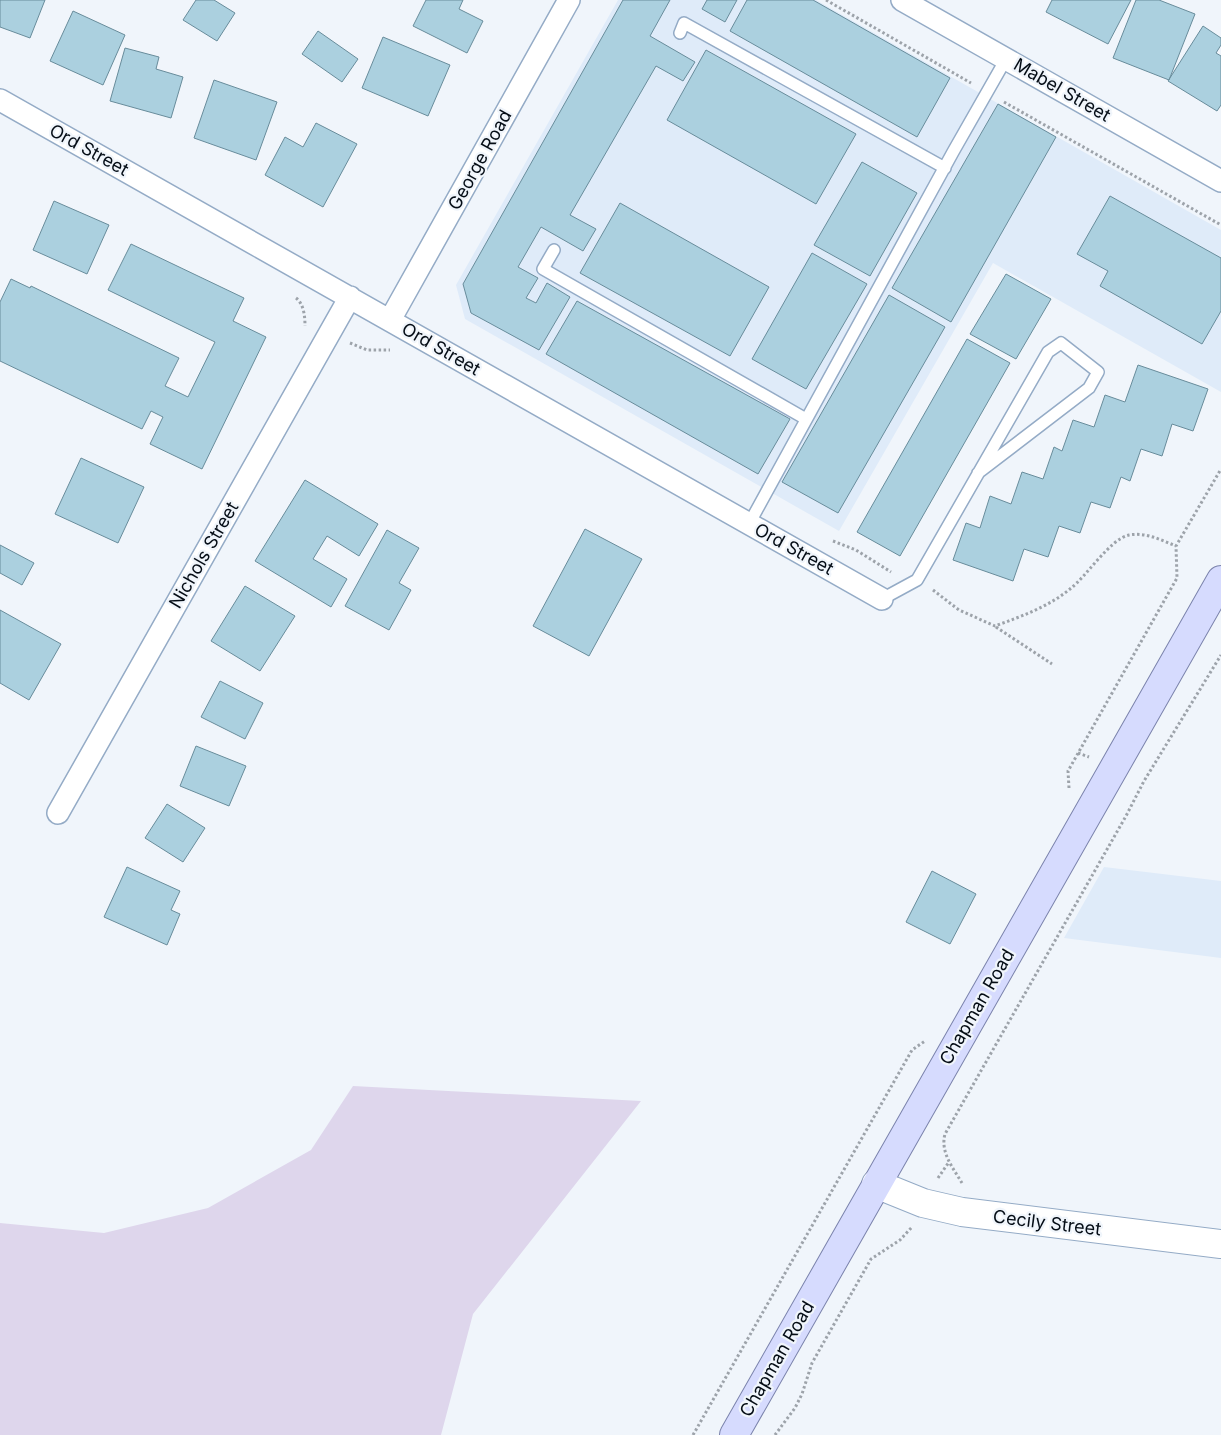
<svg xmlns="http://www.w3.org/2000/svg" width="1221" height="1435" font-family="Inter,sans-serif">
<rect width="100%" height="100%" fill="#f0f5fb"/>
<path fill="#dfebf9" d="M618,0H816L1221,230V392L993,263L839,531L465,319L456,285Z
M1104,867L1221,881V958L1064,938Z"/>
<path fill="#ded6ec" d="M353,1086L641,1101L473,1314L441,1435H0V1223L104,1233L208,1208L311,1150Z"/>
<path fill="#abd0df" stroke="#688c9b" d="M0,0H45L30,38L0,27Z
M196,0H214L235,13L217,41L183,20Z
M426,0H463L459,9L483,21L467,53L413,26Z
M623,0H670L650,36L695,62L683,81L656,66L570,215L596,229L583,251L541,227L518,267L538,278L526,298L536,303L547,283L570,297L539,350L471,313L463,284Z
M707,0H737L725,22L702,9Z
M747,0H813L950,78L917,137L730,31Z
M1052,0H1131L1108,44L1046,12Z
M1136,0H1159L1195,14L1169,80L1113,58Z
M73,11L125,35L103,85L50,61Z
M1203,26L1221,38V45L1216,53L1221,56V105L1217,111L1168,81Z
M318,31L358,59L342,82L302,54Z
M383,37L450,65L428,116L362,88Z
M125,48L159,57L156,69L183,77L171,118L110,101Z
M706,50L856,134L816,204L667,120Z
M214,80L277,102L256,160L194,138Z
M998,104L1056,137L951,322L892,288Z
M316,123L357,144L323,207L265,175L285,137L303,147Z
M862,162L917,193L870,276L814,245Z
M1110,196L1221,258V311L1202,344L1100,286L1108,271L1077,254Z
M54,201L109,225L87,274L33,250Z
M620,203L769,287L730,356L580,273Z
M131,244L244,298L233,321L266,337L202,469L150,444L163,417L151,411L142,429L0,361V302L11,279L30,288L31,286L179,358L165,386L188,397L215,342L108,290Z
M812,253L867,284L806,389L752,359Z
M1006,274L1051,299L1016,359L970,334Z
M889,295L945,327L838,513L782,482Z
M577,301L790,419L758,474L546,354Z
M967,339L1010,363L900,556L857,532Z
M1138,365L1208,389L1193,431L1172,424L1162,456L1141,449L1130,481L1121,477L1110,508L1091,502L1080,533L1059,526L1048,557L1024,549L1013,581L953,560L966,523L980,528L990,496L1011,504L1022,472L1043,479L1054,447L1062,451L1073,420L1094,427L1105,395L1125,402Z
M81,458L144,487L118,543L55,514Z
M305,480L378,524L359,556L327,536L313,559L347,579L331,607L255,561Z
M585,529L642,559L589,656L533,626Z
M387,530L419,548L399,583L411,590L389,630L345,606Z
M0,545L34,563L22,585L0,573Z
M245,586L295,616L260,671L211,641Z
M0,610L61,644L29,700L0,683Z
M220,681L263,703L245,739L201,717Z
M196,746L246,766L229,806L180,786Z
M167,804L205,828L183,862L145,838Z
M127,867L180,891L171,910L180,914L167,945L104,917Z
M932,871L976,894L950,944L906,922Z"/>
<g fill="none" stroke-linecap="round" stroke-linejoin="round">
<defs>
<path id="service" d="M680,33L684,23L945,168
M554,250L543,269L806,419
M749,524L953,152L1006,59
M882,599L917,580L1048,352L1061,343L1098,372L1089,388L978,473"/>
<path id="minor" d="M902,0L1221,181
M0,100L882,599
M390,320L569,0
M58,813L350,297"/>
<path id="tertiary" d="M876,1184L923,1203L962,1212L1221,1244"/>
<path id="primary" d="M734,1435L1221,580"/>
</defs>
<use href="#service" stroke="#94abc6" stroke-width="14"/>
<use href="#minor" stroke="#94abc6" stroke-width="24"/>
<use href="#tertiary" stroke="#94abc6" stroke-width="30"/>
<use href="#primary" stroke="#7b83ac" stroke-width="30"/>
<path stroke="#9da3aa" stroke-width="3" stroke-dasharray="2.5 2.5" stroke-linecap="butt" d="M826,0L971,83
M1004,102L1221,225
M296,298C304,304 305,317 305,326
M350,343L367,350H390
M833,541L856,550L891,572
M933,590L959,610L995,626C1022,616 1048,607 1070,589C1087,576 1110,539 1129,535C1146,532 1161,540 1176,546
M996,627L1052,664
M1078,753L1089,757
M1069,788L1068,771L1177,578L1176,546L1221,469
M938,1178L949,1162
M962,1183C953,1168 940,1152 945,1134L1126,816L1144,781L1221,655
M693,1435L912,1050L925,1041
M775,1435L795,1408L802,1394L812,1363L871,1259L900,1240L912,1227"/>
<use href="#service" stroke="#fff" stroke-width="11"/>
<use href="#minor" stroke="#fff" stroke-width="21"/>
<use href="#tertiary" stroke="#fff" stroke-width="28"/>
<use href="#primary" stroke="#d6dbfe" stroke-width="28"/>
</g>
<g text-anchor="middle" stroke-width="4.5" stroke-linejoin="round" paint-order="stroke">
<g font-size="18" fill="#050d16" stroke="#f0f5fb">
<text transform="translate(1062 90) rotate(30)" y="6">Mabel Street</text>
<text transform="translate(89 150) rotate(29)" y="6">Ord Street</text>
<text transform="translate(480 160) rotate(-61)" y="6">George Road</text>
<text transform="translate(441 349) rotate(30)" y="6">Ord Street</text>
<text transform="translate(794 549) rotate(29)" y="6">Ord Street</text>
<text transform="translate(204 555) rotate(-60)" y="6">Nichols Street</text>
<text transform="translate(977 1007) rotate(-60)" y="6">Chapman Road</text>
<text transform="translate(1047 1223) rotate(7)" y="6">Cecily Street</text>
<text transform="translate(777 1359) rotate(-60)" y="6">Chapman Road</text>
</g>
</g>
</svg>
